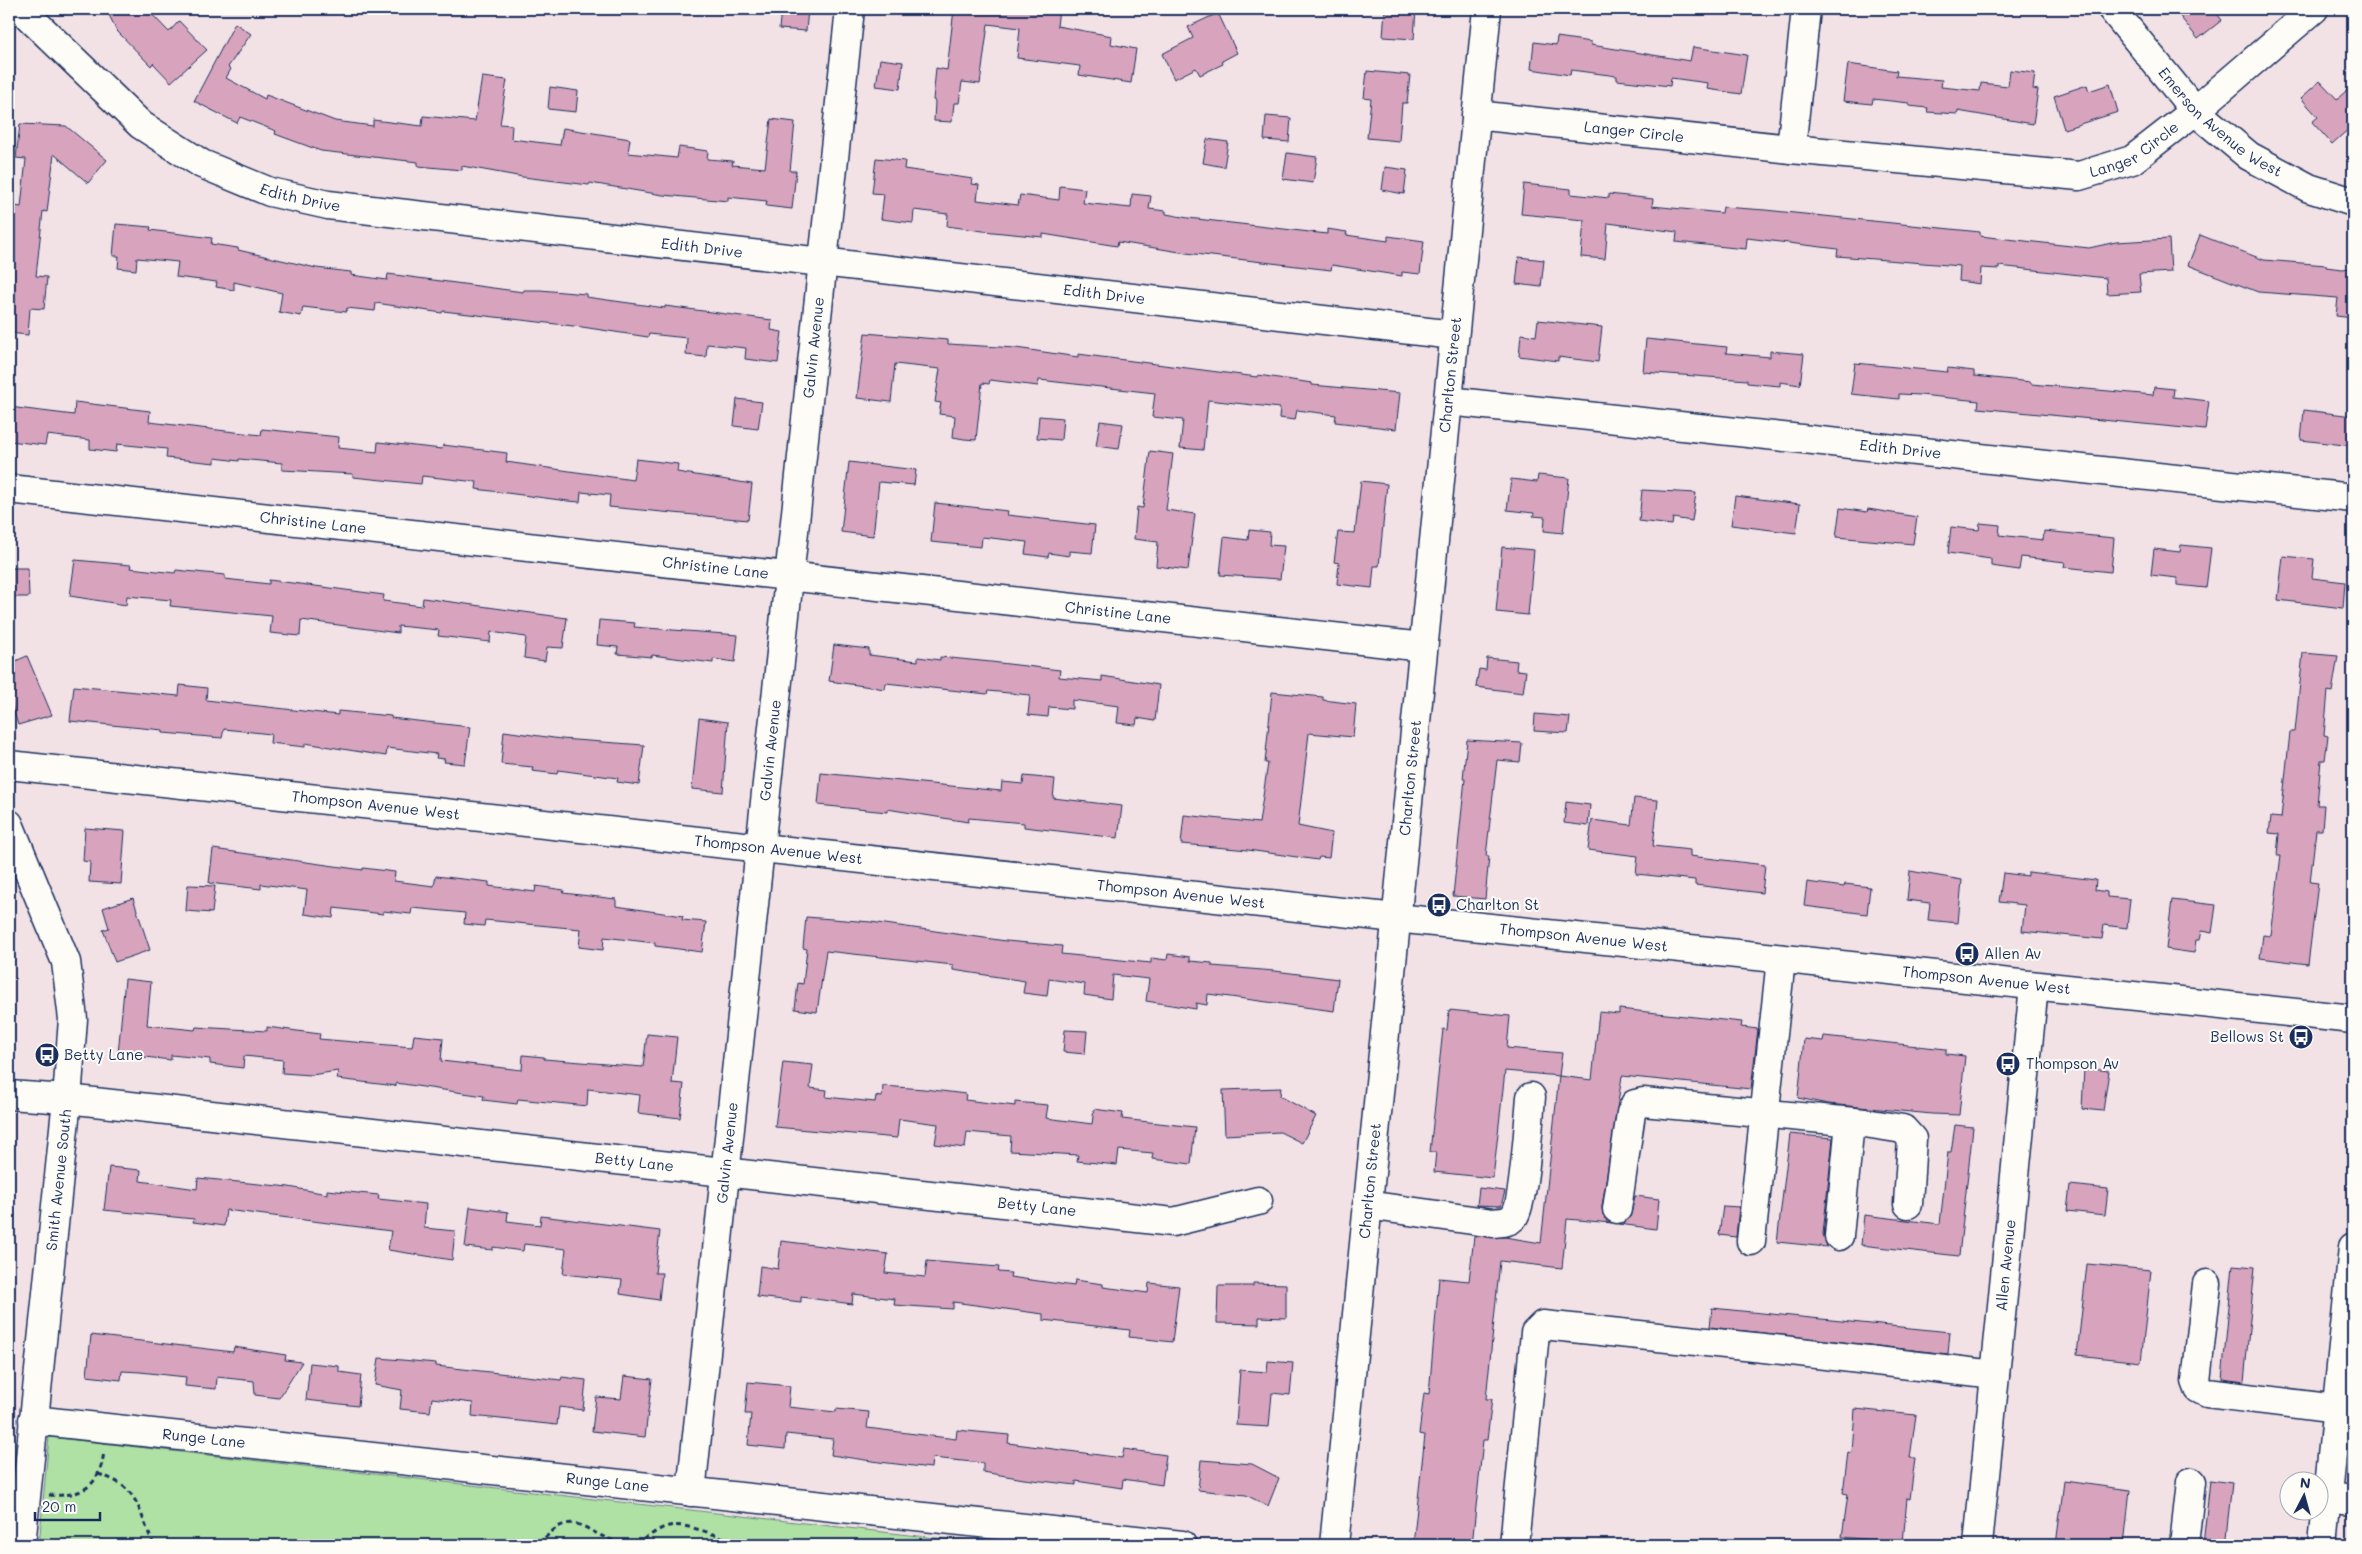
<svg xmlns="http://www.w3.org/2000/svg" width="2362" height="1554" font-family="Mali,sans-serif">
<rect width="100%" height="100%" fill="#f2e2e6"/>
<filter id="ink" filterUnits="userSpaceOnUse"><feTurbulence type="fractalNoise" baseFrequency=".02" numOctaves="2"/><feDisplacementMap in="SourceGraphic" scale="10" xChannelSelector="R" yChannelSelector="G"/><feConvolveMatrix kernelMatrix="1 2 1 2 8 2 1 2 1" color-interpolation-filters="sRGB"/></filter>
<g filter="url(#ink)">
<path fill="#aee1a3" stroke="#648880" d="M49,1437L962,1541V1545H39Z"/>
<path fill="#d8a4bd" stroke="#1b2f5e" d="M106,9H147L169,32L179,21L207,50L171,82L153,63L151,66L117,31Z
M781,9H808L806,31L779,29Z
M954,9H1059L1057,26L1112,36L1111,44L1136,49L1131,83L1079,75L1080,66L1017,58L1020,28L988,24L980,84L962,82L959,103H954L952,122L934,121L935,101L933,100L936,68L947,70Z
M1385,9H1416L1414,39L1383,37Z
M2174,9H2213L2222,20L2198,39Z
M1218,13L1237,53L1222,61L1223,64L1200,75L1196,68L1174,79L1162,54L1193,38L1188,27Z
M235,23L251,34L228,67L231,69L226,78L265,99L266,95L335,121L373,126V120L422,126L423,116L475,121L482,77L507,80L500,124L512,125L511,139L560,145L563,128L630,139L628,153L677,158L679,147L708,151L707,159L733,161L732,165L765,168L771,119L795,122L790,171H796L792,209L766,206L767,201L728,197V201L663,195L590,183L589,185L523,177L462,166V170L418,166V162L321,151L275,134L276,131L240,117L237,123L194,101Z
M1557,37L1591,42V45L1690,61L1693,47L1747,55L1741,94L1707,89L1708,83L1671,78L1670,86L1617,80V76L1571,70L1570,75L1531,69L1534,42L1556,45Z
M880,59L903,62L900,89L876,86Z
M1848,64L1897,71L1896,76L1942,80L1941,87L1980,91L1981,83L2008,86L2010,70L2035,73L2033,89L2038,90L2033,124L1958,111V114L1927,112L1928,108L1909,106V103L1873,99L1872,104L1843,101Z
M1367,71L1410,75L1407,103H1402L1399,141L1367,138L1371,99L1364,98Z
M2320,81L2337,99L2353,85V125L2332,144L2312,122L2318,117L2301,98Z
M2110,84L2118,112L2064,129L2054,96L2087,85L2089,91Z
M550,87L578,91L576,112L548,109Z
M1266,116L1291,118L1289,142L1264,140Z
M20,124L66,126L107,160L88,183L54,154L47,212L43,211L36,276L47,277L44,309L30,308L28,335L9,333V205L21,207L26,159L16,158Z
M1207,139L1228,142L1224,167L1203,163Z
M1287,153L1317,157L1313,183L1283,179Z
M876,158L905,161L904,169L973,179L972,184L979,185L977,200L1018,205L1020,195L1059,200L1060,186L1085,189L1083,203L1131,208L1132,194L1151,196L1149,209L1166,211V214L1188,218L1327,234V229L1347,232L1346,235L1388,241V236L1424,241L1420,274L1402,272V276L1332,265L1331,270L1186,253L1118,242L1117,246L1043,234V237L983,231L947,226L948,214L914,210L913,223L881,219L884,194L872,193Z
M1385,167L1407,170L1404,194L1382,190Z
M1524,184L1571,189V194L1609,198V194L1653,199L1652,206L1722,213L1723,207L1765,210L1980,232V236L2089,248L2116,242L2169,239L2171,272L2139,274L2141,292L2107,294L2106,278L1999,266V269L1981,268L1980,284L1959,281L1960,266L1837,256L1838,249L1747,238L1746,249L1676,242L1677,232L1608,223L1605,259L1581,257L1584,220L1521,214Z
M116,224L151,227L150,230L212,238L211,244L238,248V250L316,268L351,272V275L387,280L388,274L523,292L524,290H540L586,294V297L665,308V306L772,320L771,330L782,332L778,363L745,359L746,348L707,344L706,357L686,355L687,338L649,334L648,337L582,327L443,311L442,313L376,303L375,311L347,308L346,312L303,307L301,316L279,312L282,293L234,282V290L216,287L217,282L176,277L178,262L137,258L136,270L118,268L119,256H113Z
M2200,235L2264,260L2326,265V267L2342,269L2353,268V318L2336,316L2338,298L2258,292L2188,265Z
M1519,257L1544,260L1541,287L1516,284Z
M1538,320L1602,327L1598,362L1558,357V361L1519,356L1521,334L1536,336Z
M865,333L948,340V344L1016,348L1078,357V354L1257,377L1258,375L1312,383V385L1400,393L1396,429L1335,422L1336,415L1297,410L1295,420L1279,418L1280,408L1208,400L1203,450L1180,448L1183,420L1152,417L1155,393L1039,380L1038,386L990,380L989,384L982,383L976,440L964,439L953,437L955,416L939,414L941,403L935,402L940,369L895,364L891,402L857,398Z
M1646,339L1727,347L1726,353L1770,357V351L1804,354L1800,385L1780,382V386L1747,383V380L1643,372Z
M1855,363L1947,372L1948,368L1974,371V376L2031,382V384L2153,395L2154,387L2174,389L2173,397L2209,401L2205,430L1978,408L1979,401L1920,395L1899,394V399L1851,394Z
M737,399L762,402L758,429L734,426Z
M75,402L150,411L149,422L261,435L262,429L339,437L338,448L377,452L378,442L442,449L443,445L507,453L506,462L633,480L636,459L678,464L677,472L752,484L748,520L609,507L610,495L581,492L580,502L568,501L476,489L477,482L422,476L421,484L353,477V474L282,470V463L239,459V461L215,458V463L166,458L167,449L117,444L116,452L90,449V440L47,435L45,445L9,441V407L74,415Z
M2304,410L2353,416V446L2301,440Z
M1039,416L1063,418L1061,440L1037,438Z
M1100,421L1123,424L1119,449L1096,446Z
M1150,451L1173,454L1166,510L1195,514L1188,570L1156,566L1158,542L1134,539L1137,507L1143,508Z
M849,462L916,470L914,485L879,482L873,536L841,532Z
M1538,475L1569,478L1563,533L1544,531L1545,517L1533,516L1534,513L1507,510L1511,479L1537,482Z
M1361,481L1387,484L1379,566H1374L1372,588L1337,584L1339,563L1334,562L1338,532L1355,533Z
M1642,490L1696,493L1692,521L1673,518L1672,525L1639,521Z
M1735,496L1800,504L1796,533L1731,525Z
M935,503L1008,511L1007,515L1095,525L1092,553L1069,551V556L1049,553L1048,557L1025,554L1027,542L982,537L981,547L931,542Z
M1840,508L1867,512L1868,509L1917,517L1913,544L1836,537Z
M1980,523L2000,525L1999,535L2043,540L2044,531L2114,538L2111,572L2064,567L2065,562L2021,557L2019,570L1991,566V559L1948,553L1951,527L1979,530Z
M1249,530L1270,532L1269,545L1284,546L1280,579L1220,575L1224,537L1248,540Z
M2181,545L2211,548L2206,588L2177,585V578L2151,575L2154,549L2180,552Z
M1502,547L1534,550L1528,615L1496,612Z
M2283,556L2314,559L2312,578L2345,582L2343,608L2278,600Z
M75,560L131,565L130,568L175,573L176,570L225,575V579L269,584V580L384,595L383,601L422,606L423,598L567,618L563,648L547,647L545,661L524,658L526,637L491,632L490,642L438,636L439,630L398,626V633L301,620L300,636L270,633L272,616L170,606L171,600L127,596L126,605L70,596Z
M9,568H28L29,597H9Z
M599,620L635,623L634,627L738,635L735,662L713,659V663L652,655V657L617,654L618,647L597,645Z
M834,645L869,649V655L918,661V657L940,660V657L991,662L1060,670L1059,677L1102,681V676L1159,685L1155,721L1137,718L1136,725L1117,723L1119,706L1072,700V709L1049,707L1048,717L1028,715L1030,695L988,691L987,694L886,683L885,689L829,681Z
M2303,653L2338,656L2332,692L2328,691L2324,735L2328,736L2325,760H2321L2317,805H2324L2322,830H2316L2310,882L2318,883L2308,964L2260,958L2263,935L2271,936L2281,855H2277L2279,834L2269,833L2271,817L2281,818L2290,732H2295Z
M27,656L52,715L18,725L9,697V664Z
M1487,658L1517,661L1516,670L1526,671L1523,693L1476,687L1479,669L1486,670Z
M180,685L207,688L206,700L338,715V711L391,716V718L470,727L465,764L444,762L445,759L436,758L437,754L387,748L386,756L305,743V747L270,743L271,734L224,729L222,738L163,733V730L70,721L74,686L179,696Z
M1272,692L1323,697V700L1356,704L1353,737L1309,733L1298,826L1332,833L1329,858L1319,857L1318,860L1248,850L1181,844L1184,815L1259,823L1268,763H1265Z
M1535,714L1570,717L1568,733L1534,731Z
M699,718L728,722L723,792L692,789Z
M504,731L561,739L644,745L639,785L617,782L618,778L558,770L557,774L532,771L533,767L501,764Z
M1467,740L1522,743L1520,762L1497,760L1486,856H1489L1485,899L1453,896L1465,779H1463Z
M821,773L1001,791L1002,782L1023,784L1024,776L1055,779L1053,798L1122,806L1118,838L1024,827V823L969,818L968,822L887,809V812L818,805Z
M1634,798L1658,800L1653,846L1690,850V856L1765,865L1762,893L1695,885V880L1636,874L1638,856L1588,850L1592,820L1631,825Z
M1566,802L1590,805L1588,826L1564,823Z
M85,828L125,831L121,884L89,882L90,862L83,861Z
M213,849L363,870V868L395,872L394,881L434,886L436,876L489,882V886L535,892L536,886L564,890L563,893L616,899V906L683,916L682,920L706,922L702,952L655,946V943L604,937L603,950L579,947L581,929L485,920L484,926L464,924L465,913L412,908L411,914L383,911V914L334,908L333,918L304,914L307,890L261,884V889L209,883Z
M1910,871L1962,880L1958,923L1928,920L1930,903L1907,900Z
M2028,872L2096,880L2095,890L2107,892V897L2130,899L2127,928L2104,925L2102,939L2022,931L2025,905L1999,902L2003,873L2028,876Z
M1807,882L1844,887L1845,884L1870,887L1867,914L1804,906Z
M188,885L215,886L212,913L186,911Z
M133,898L150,950L115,962L103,930L109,928L103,908Z
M2172,900L2216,905L2212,933L2201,931L2199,940H2196L2194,953L2166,949Z
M806,917L871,922L1006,941L1062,946L1061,954L1151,963V958L1167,960L1168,954L1190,957V961L1212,963V966L1275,971L1338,979L1334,1011L1208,994L1207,1005L1196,1003V1009L1146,1001L1149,979L1113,975L1111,999L1084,995L1085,984L1049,979L1047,996L1023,993L1025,981L953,970V965L826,951L817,1012L795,1009L798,983L803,984L807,949L803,948Z
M125,979L151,982L147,1025L195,1030L196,1027L267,1031V1027L320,1034L319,1039L412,1047L414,1035L443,1038L441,1061L522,1070L523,1055L544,1057V1059L643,1067L647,1034L677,1037L672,1083L684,1084L680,1118L638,1113L640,1095L588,1089L587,1106L518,1099L517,1104L483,1100L484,1096L396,1083V1086L337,1079L338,1071L311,1075L282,1073L283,1060L244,1056L243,1068L210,1064V1059L171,1055V1060L118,1054Z
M1619,1009L1742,1022L1741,1027L1758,1029L1751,1089L1622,1076L1602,1207L1603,1215L1612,1223L1567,1219L1562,1268L1500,1261L1486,1399H1492L1487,1440H1483L1472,1545H1413L1425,1435L1419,1434L1424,1393L1429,1394L1439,1278L1469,1281L1474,1236L1505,1237L1541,1243L1559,1076L1592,1080L1599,1012L1619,1014Z
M1449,1010L1510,1016L1507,1048L1562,1053L1559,1076L1505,1071L1493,1178L1434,1172L1436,1152H1430L1443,1029L1447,1030Z
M1065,1030L1087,1031L1085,1054L1063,1052Z
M1824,1036L1946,1049V1054L1965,1056L1959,1115L1932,1114L1828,1104L1798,1098L1804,1039L1823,1041Z
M783,1062L813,1065L810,1088L827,1090L826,1097L875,1102L876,1096L882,1097L883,1086L924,1089L966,1094L965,1100L1015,1106V1102L1048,1105L1046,1118L1092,1124L1094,1109L1123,1113L1122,1119L1195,1127L1191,1164L1152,1159L1153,1153L1119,1150L1117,1165L1077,1161L1078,1155L1010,1151L1011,1136L967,1132L965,1148L935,1144L938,1124L899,1119L897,1138L775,1127Z
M2084,1068L2109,1071L2103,1111L2082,1109Z
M1281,1088L1280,1096L1316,1116L1302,1143L1280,1132L1225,1135L1223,1090Z
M1955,1125L1973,1127L1959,1256L1861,1245L1864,1215L1940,1224L1948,1152H1951Z
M1790,1134L1833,1138L1823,1234L1827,1247L1777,1242Z
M109,1167L141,1170L140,1181L197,1189L198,1178L289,1187L327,1194V1190L379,1195L378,1199L426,1204L424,1228L455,1231L452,1260L388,1250L391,1231L226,1210L224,1226L193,1222L194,1219L104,1210Z
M2070,1185L2108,1189L2105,1215L2067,1211Z
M1479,1188L1505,1191L1501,1206L1477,1205Z
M1635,1196L1659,1199L1656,1229L1619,1224L1630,1218Z
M1723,1206L1739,1207L1736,1237L1719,1235Z
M470,1207L508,1212L507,1221L540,1225L541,1216L660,1231L655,1273H662L659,1300L620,1294L622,1280L563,1274L566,1249L524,1244L523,1251L493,1247V1250L465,1247Z
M781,1241L888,1254L885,1273L925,1277L927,1261L999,1267L998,1272L1011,1273L1010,1277L1074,1286L1075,1280L1103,1284V1287L1148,1293L1149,1283L1179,1286L1172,1342L1129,1337L1130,1330L1043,1320V1314L953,1302V1309L894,1305L895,1299L853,1294L852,1304L801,1297V1302L757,1297L760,1266L778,1269Z
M2087,1264L2151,1270L2141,1362L2077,1355Z
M2233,1265L2255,1267L2244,1382L2222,1379Z
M1253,1283L1286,1284V1318L1259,1317V1324L1217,1323L1218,1286H1253Z
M1712,1308L1950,1332L1948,1354L1710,1327Z
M91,1335L233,1352L234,1347L286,1355L285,1360L302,1362L279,1398L255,1395L254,1381L217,1377L216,1389L185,1386L186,1377L140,1372L122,1371L121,1380L87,1376Z
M379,1358L436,1363V1366L561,1380L562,1377L586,1380L583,1410L559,1407L557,1425L472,1416L473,1403L432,1398L430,1412L400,1409L402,1390L375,1385Z
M1268,1361L1293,1363L1290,1395L1272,1393L1269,1427L1236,1425L1240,1370L1267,1372Z
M310,1363L339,1366V1372L361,1375L358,1406L306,1400Z
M624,1376L652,1379L645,1437L592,1431L596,1397L621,1399Z
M748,1382L790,1386L788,1407L836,1412V1409L869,1412L867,1428L956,1439L957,1430L1009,1435L1008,1443L1122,1458L1124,1449L1166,1455L1162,1485L1123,1479L1122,1488L1076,1481V1485L1024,1479L983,1472V1463L932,1458L931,1468L879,1462L831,1455L833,1439L786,1434L785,1449L748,1445L751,1414H745Z
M1855,1409L1916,1415L1910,1458H1915L1910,1499L1907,1498L1903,1543L1842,1537L1848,1494L1843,1493L1848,1452L1852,1453Z
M1201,1460L1252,1464L1279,1478L1268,1506L1246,1495L1198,1490Z
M2210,1480L2232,1483L2225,1545H2203Z
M2064,1481L2130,1490L2124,1545H2056Z"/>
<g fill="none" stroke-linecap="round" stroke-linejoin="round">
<defs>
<g id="minor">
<path id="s1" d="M13,9L23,11L141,125L202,164L270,192L328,205L1454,335"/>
<path id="s2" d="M2112,9L2195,111L2249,156L2309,188L2353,202"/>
<path id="s3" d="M1476,115L1791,149L2079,176L2132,160L2195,111L2314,9"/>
<path d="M1791,149L1806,9"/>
<path id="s4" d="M1448,401L2353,498"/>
<path id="s5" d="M9,489L1423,647"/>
<path id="s6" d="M9,765L1396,918L2353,1019"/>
<path d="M9,824L66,962L73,1019L67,1099L21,1545"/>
<path id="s7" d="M9,1095L67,1099L1173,1222L1258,1201"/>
<path d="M1367,1205L1493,1223C1500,1222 1509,1223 1514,1216C1524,1204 1529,1118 1531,1097"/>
<path d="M1617,1209L1631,1113L1635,1104L1643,1102L1865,1123L1903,1129L1912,1139L1908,1204"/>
<path d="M1839,1236L1850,1122"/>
<path d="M1751,1241L1781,959"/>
<path d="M2207,1284L2196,1381L2199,1389L2207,1393L2337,1409"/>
<path id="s8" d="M33,1420L1182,1545"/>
<path id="s9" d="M691,1492L850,9"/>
<path d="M2328,1498L2353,1501"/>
<path id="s10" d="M1334,1545L1487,9"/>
<path d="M1514,1545L1535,1333L1543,1325L1783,1350L1995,1375"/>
<path id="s11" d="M1978,1545L2034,986"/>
<path d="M2184,1545L2191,1482"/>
<path d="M2323,1545L2353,1247"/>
</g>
</defs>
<use href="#minor" stroke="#1b2f5e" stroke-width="31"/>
<path stroke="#1b2f5e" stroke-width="3" stroke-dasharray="5 4" stroke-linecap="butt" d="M98,1474C140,1486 137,1510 154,1545
M49,1495C83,1497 100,1486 104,1451
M539,1545C576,1499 586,1540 626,1543C643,1545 654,1529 669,1526C688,1522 724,1539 743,1545"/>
<use href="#minor" stroke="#fdfcf7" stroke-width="28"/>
</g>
</g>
<defs>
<symbol id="bus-disc" viewBox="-11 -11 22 22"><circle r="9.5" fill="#1b2f5e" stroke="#fdfcf7"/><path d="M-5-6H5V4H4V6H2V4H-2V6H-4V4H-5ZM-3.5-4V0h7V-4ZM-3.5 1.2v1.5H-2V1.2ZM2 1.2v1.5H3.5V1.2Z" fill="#fff"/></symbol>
</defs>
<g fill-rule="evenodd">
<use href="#bus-disc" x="1425" y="891" width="28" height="28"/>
<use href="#bus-disc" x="1953" y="940" width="28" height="28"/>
<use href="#bus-disc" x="2287" y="1023" width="28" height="28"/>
<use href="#bus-disc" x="33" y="1041" width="28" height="28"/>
<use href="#bus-disc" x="1994" y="1050" width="28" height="28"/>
</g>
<g text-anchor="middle" stroke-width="4" stroke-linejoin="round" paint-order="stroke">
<g font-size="15" fill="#1b2f5e" stroke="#fdfcf7">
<text dy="5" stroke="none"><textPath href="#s2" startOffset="158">Emerson Avenue West</textPath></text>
<text dy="5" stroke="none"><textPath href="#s3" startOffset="159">Langer Circle</textPath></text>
<text dy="5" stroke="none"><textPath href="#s3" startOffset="668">Langer Circle</textPath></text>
<text dy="5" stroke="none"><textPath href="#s1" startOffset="351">Edith Drive</textPath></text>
<text dy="5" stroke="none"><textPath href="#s1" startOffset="756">Edith Drive</textPath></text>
<text dy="5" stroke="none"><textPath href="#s1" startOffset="1161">Edith Drive</textPath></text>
<text dy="5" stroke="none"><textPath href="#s9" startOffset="1151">Galvin Avenue</textPath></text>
<text dy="5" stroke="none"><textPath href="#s10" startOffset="1176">Charlton Street</textPath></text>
<text dy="5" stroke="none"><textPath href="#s4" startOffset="455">Edith Drive</textPath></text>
<text dy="5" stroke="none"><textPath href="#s5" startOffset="306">Christine Lane</textPath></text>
<text dy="5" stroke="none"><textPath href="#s5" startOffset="711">Christine Lane</textPath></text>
<text dy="5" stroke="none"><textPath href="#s5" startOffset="1116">Christine Lane</textPath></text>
<text dy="5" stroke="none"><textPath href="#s9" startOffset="746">Galvin Avenue</textPath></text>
<text dy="5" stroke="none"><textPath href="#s10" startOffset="771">Charlton Street</textPath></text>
<text dy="5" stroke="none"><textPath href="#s6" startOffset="369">Thompson Avenue West</textPath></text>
<text dy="5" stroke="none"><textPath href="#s6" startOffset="774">Thompson Avenue West</textPath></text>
<text dy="5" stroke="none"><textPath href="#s6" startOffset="1179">Thompson Avenue West</textPath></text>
<text dy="5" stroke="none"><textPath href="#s6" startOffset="1584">Thompson Avenue West</textPath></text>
<text dy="5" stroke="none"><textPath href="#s6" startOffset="1989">Thompson Avenue West</textPath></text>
<text dy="5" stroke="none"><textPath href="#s9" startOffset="341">Galvin Avenue</textPath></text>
<text dy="5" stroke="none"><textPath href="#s7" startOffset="629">Betty Lane</textPath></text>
<text transform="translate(59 1180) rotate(-84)" y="5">Smith Avenue South</text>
<text dy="5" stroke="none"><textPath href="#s10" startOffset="366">Charlton Street</textPath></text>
<text dy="5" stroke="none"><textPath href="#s7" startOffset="1034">Betty Lane</textPath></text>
<text dy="5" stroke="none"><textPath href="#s11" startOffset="281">Allen Avenue</textPath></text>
<text dy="5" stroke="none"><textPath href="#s8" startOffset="172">Runge Lane</textPath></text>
<text dy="5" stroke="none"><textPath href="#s8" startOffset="578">Runge Lane</textPath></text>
</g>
<g font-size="15" fill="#1b2f5e" stroke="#fdfcf7" text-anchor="start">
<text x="1456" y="910">Charlton St</text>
<text x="1984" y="959">Allen Av</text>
<text x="2284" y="1042" text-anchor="end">Bellows St</text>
<text x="64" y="1060">Betty Lane</text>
<text x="2026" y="1069">Thompson Av</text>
</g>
</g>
<rect width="2362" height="1554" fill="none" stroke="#fdfcf7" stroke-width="30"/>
<rect x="15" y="15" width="2332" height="1524" fill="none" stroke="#1b2f5e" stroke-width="2" filter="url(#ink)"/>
<g transform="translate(2304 1496) rotate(6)"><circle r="24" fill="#fdfcf7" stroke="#a3aaba"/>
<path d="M0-4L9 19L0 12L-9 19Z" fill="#1b2f5e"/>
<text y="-8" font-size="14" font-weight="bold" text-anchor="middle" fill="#1b2f5e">N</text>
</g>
<path d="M35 1512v8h65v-8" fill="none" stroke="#1b2f5e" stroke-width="2.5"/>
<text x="42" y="1512" font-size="15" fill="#1b2f5e" stroke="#fdfcf7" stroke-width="4" paint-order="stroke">20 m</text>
</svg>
